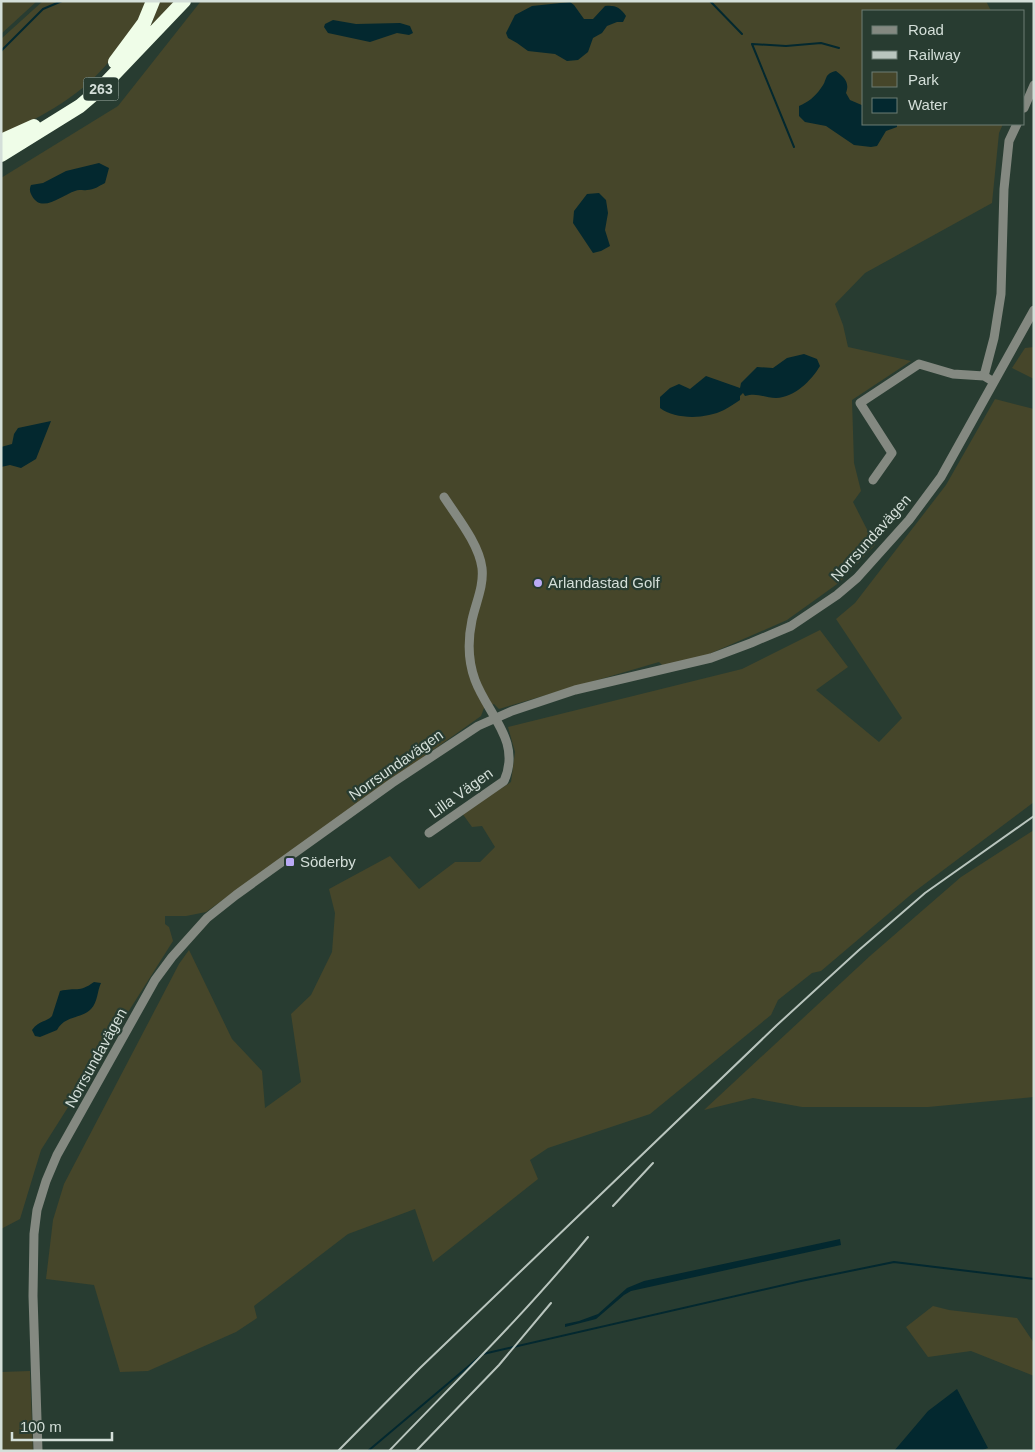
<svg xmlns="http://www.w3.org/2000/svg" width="1035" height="1452" font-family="Arial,sans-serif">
<rect width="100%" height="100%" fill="#283c31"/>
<path fill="#46462a" d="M1,1H37L1,34Z
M43,1H147L146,8C134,25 124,43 111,59C83,95 42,117 1,135V39Z
M158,1H179L129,53L152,23Z
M201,1H986L991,11H864V124H1003L999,133L992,203L865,273L835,304L843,325L848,347L911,361L852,400L854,463L861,491L853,502L875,545L840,582L787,620L707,655L663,666L659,662L499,709L494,704L484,708L481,716L206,912L186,916H165V924L169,927L173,941L41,1150L20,1219L1,1229V178L118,106Z
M1034,347V379L1012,368L1025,348Z
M995,399L1034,409V802L914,892L821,971L812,973L778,1000L771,1015L650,1114L548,1148L530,1160L538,1179L433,1262L415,1209L348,1234L254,1306L257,1318L236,1332L148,1371L120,1372L94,1285L46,1279L53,1220L64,1184L179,964L189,950L232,1039L262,1071L265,1108L301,1082L291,1014L311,995L332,952L335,913L329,889L390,856L419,889L455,862H480L495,847L482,826L472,827L462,813L511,782L515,752L508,727L742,669L820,630L848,667L816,690L879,742L902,718L836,619L855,603L946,485Z
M1034,830V1097L928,1107H802L753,1098L704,1110L870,956L961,877Z
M933,1306L949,1310L1017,1318L1034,1343V1376L971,1351L928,1357L906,1327Z
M30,1371L33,1451H1V1372Z"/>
<path fill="#03282f" d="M570,2L574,5L584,19H593L605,6C615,5 620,7 626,16L623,22H617L607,26L602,33L593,38L588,52L578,60L567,61L555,54L528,51L517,43L508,38L506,33L515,15L532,6Z
M333,20L356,24L400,23L410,26L413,33L409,35L397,33L370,42L328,33L324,27L325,24Z
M836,71C844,77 850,82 846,93L850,100L864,106V124H897V127L886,131L877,146L871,147L854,145L826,126L805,122L799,116V106C808,102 815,97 821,88C828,80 823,74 836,71Z
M99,163L109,168L105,183C99,186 94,190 87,190C83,191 79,189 75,191C62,195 42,214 32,196C30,192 29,190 31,185L43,183L66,171Z
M599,193L606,200L608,213L605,230L610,246L601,251L593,253L573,223L574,211L587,194Z
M804,354L817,359L820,366C811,381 795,397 776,398C765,398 757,392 745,396L743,393L740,396V400C735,403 730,407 724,410C706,419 676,420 660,408V397L670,388L679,384L690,389L706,376L740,388L741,383L757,367L773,368L787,358Z
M51,421L36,459L21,468L10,465L1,467V447L12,444L14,434L18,428Z
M94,982L101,983C97,991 98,1002 91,1009C82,1019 65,1015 57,1030L40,1037L35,1036L32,1030C39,1020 47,1022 52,1016L60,991C76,987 79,993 94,982Z
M840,1239L841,1245L631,1291L624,1295L596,1319L565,1327V1324L579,1321L598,1314L627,1288L644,1281Z
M957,1389L988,1448L980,1451H894L928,1411Z"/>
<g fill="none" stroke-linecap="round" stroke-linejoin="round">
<path stroke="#03282f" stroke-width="2" d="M710,1L742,34
M1,51L43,9L62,1
M794,147L752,44L786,46L821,43L839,48
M368,1451L483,1354L801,1281L894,1262L1034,1279"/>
<path stroke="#848981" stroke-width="9" d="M1024,108L1034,85
M994,382L984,376L994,338L1001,294L1004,189L1009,141L1017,124
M873,480L892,453L860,403L919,364L953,374L984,376
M429,833L504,781C522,741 488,715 475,680C468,661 468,639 472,620C476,602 484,586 482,568C479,544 457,517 444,497
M38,1451L33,1296L34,1234L37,1210L46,1181L57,1155L155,980L172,957L207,918L236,895L392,783L478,726L512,711L575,690L711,658L751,643L791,626L837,595L857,578L909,520L941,477L1034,310"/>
<path stroke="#effde8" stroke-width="14" d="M115,62L144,23L153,1
M1,141L34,126
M1,155L80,106L101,88L184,1"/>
<path stroke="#b9c5be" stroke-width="2" d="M613,1206L653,1163
M338,1451L420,1368L777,1025L859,950L925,893L1034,816
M389,1451C456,1381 526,1313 588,1237
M416,1451L499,1365L551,1303"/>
</g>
<g fill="#baaaf6" stroke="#283c31" stroke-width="2">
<circle cx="538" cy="583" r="5"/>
<rect x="285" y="857" width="10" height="10" rx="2.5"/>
</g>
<g text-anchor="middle" stroke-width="4.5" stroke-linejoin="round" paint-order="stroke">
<rect fill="#283c31" stroke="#a0aea7" stroke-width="1" x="83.5" y="77.5" width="35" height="23" rx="4"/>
<g font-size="14" font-weight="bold" fill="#d4dfd9">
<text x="101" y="94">263</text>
</g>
<g font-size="15" fill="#d4dfd9" stroke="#283c31">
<text transform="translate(871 538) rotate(-48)" y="5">Norrsundavägen</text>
<text transform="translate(396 765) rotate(-35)" y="5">Norrsundavägen</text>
<text transform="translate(461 793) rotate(-36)" y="5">Lilla Vägen</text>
<text transform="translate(96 1058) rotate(-61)" y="5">Norrsundavägen</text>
</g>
<g font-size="15" fill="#d4dfd9" stroke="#283c31" text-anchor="start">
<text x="548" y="588">Arlandastad Golf</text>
<text x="300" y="867">Söderby</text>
</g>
</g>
<rect width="1035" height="1452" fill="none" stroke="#d4dfd9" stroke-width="5"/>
<rect x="862" y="10" width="162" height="115" fill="#283c31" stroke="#6d7d74"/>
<rect x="872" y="26" width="25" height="8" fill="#848981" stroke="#6d7d74"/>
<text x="908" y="35" font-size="15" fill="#d4dfd9">Road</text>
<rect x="872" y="51" width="25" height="8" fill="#b9c5be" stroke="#6d7d74"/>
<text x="908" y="60" font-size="15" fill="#d4dfd9">Railway</text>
<rect x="872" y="72" width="25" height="15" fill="#46462a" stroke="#6d7d74"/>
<text x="908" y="85" font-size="15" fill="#d4dfd9">Park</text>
<rect x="872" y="98" width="25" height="15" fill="#03282f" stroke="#6d7d74"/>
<text x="908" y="110" font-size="15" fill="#d4dfd9">Water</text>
<path d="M12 1432v8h100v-8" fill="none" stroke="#d4dfd9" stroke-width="2.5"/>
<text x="20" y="1432" font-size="15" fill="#d4dfd9" stroke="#283c31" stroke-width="4" paint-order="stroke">100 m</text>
</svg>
